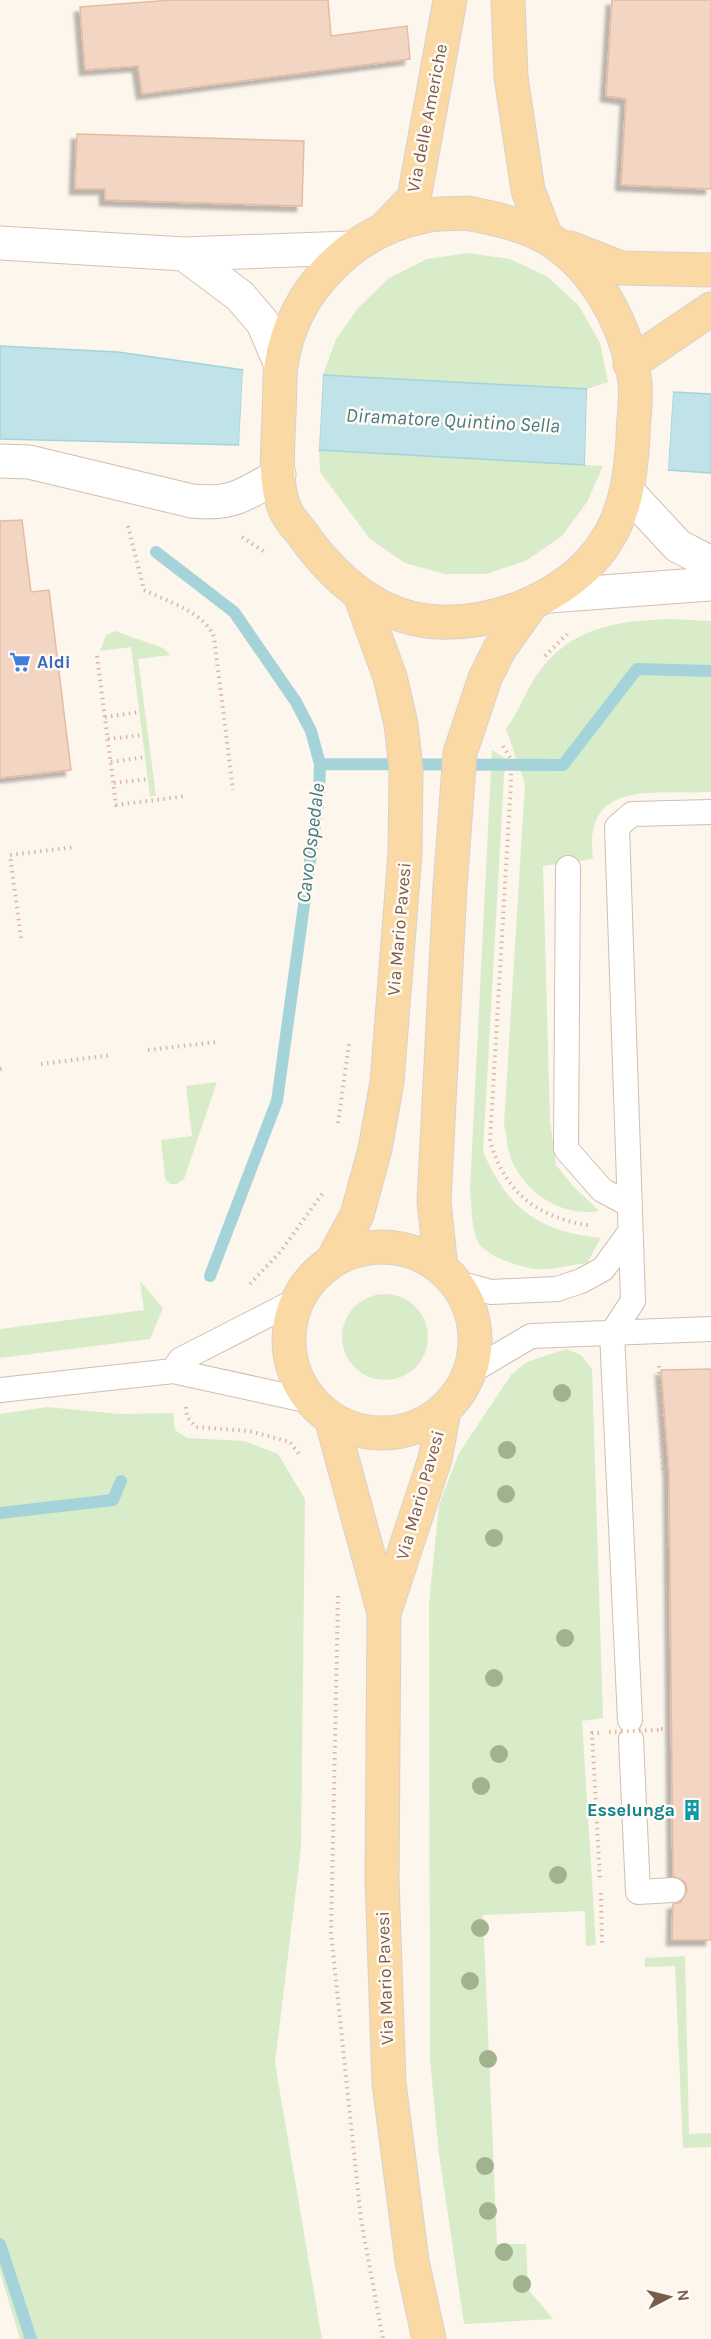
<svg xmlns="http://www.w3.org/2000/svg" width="711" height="2339" font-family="Karla,sans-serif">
<defs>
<filter id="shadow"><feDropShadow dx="-5.5" dy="5.5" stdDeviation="1.5" flood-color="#0004"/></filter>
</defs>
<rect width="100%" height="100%" fill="#fdf6ec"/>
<path fill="#d8ecc9" d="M468,253L510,259L548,277L579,306L600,343L608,382L587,389L323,375L336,339L359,307L389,278L427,259Z
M319,450L585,465L603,466L587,502L562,536L527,560L487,574H445L405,563L370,539L320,472Z
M670,619L711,621V792C654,795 583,778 593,859L543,866L550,1121L556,1165L573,1186L599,1211C563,1217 527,1195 512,1161C507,1150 507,1136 504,1124L525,784L506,729C518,713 525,693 536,676C570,627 615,621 670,619Z
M115,631L163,648L170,655L138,659L156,796H150L131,647L100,651L106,635Z
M492,750L505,758L483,1152C509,1210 538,1231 601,1238L587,1263C570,1265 552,1270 536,1269C521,1268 484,1255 478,1242C471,1227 472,1207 470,1191Z
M217,1082L184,1179L177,1184H170L165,1179L161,1140L192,1136L186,1086Z
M140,1281L163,1308L150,1339L0,1358V1329L144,1310Z
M342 1337a43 43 0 1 1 86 0a43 43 0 1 1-86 0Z
M566,1349L581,1355L592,1369L603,1718L582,1721L596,1945L586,1946L585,1911L483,1915L497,2244H526L528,2289L553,2319L464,2324L439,2154L430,2060L429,1603L439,1505L459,1453L511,1375L527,1362Z
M47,1407L120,1414L173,1413L175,1430L187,1438L244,1441L278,1454L305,1499L301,1848L275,2063L322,2339H20L0,2272V1414Z
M685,1956L689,2134L711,2133V2147L683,2148L675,1966L645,1967V1958Z"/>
<path fill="#bfe3e8" stroke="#a5d3da" stroke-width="1.5" d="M0,346L118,352L243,370L239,445L0,439Z
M323,375L587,389L585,465L319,450Z
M673,392L711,394V473L668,470Z"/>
<path fill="#fdf6ec" d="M243,370L246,371L242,445H239Z
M320,375H323L319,450H316Z
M590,388V389L588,465H585L587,389Z
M671,390L673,392L668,470H665Z"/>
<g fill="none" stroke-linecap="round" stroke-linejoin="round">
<path stroke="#a5d3da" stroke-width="12" d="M156,552L234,612L296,702L311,731L320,764L319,796L277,1101L210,1276
M320,764L563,765L637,669L711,671
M0,1513L113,1500L121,1481
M0,2244L31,2339"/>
</g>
<path fill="#f3d5c3" stroke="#e6bba3" stroke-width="1.5" filter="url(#shadow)" d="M172,0H328L331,36L407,26L410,59L142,94L138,66L85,70L80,7Z
M612,0H711V189L621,185L626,99L606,96Z
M77,134L304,141L302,206L105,200V189H75Z
M22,520L31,592L49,590L71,770L0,778V521Z
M711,1369V1940H672L673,1904L681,1902L687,1890L685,1882L673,1876L669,1472L661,1370Z"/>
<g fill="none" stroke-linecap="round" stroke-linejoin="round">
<defs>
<path id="lane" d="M568,868L566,1149L602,1190L630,1205
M455,1282L491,1292L557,1289L581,1281L603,1269L630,1232
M173,1371L180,1360L297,1300
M470,1372L531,1336L711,1329
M0,1390L173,1371L310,1401
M630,1720L612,1333L633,1301L617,827L632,814L711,812
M631,1739L638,1892L673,1890"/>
<path id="street" d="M0,461L29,462L192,501C233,505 244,495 279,475
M627,491L678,546L711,563
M549,596L711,584"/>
<path id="secondary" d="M0,243L184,254L349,248
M184,254L240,296L263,323L281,365"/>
<path id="primary" d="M508,0L511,77L528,190L546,237
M467,213C496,219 524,224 549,239C597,269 627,327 635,382C637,400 633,420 633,438C631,470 627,504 611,533C578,594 495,629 427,621C372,614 332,576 301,532C295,525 287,516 284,507C274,479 278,444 279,415C280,399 279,382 281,366C291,292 352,230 425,216C438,213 454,214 467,213Z
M386,227L414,198L450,0
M570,248L621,268L711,270
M630,364L711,309
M289 1340a93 93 0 1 1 186 0a93 93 0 1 1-186 0Z
M332,1261L357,1215L375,1149L387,1082L405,853L406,769L401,724L390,677L360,595
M441,1268L434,1202L450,887L460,753L485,678L499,650L530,606
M331,1418L384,1613L382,1879L389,2083L412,2261L429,2339
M384,1613L435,1459L444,1411"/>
</defs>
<use href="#lane" stroke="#d1beb0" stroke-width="26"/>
<use href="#street" stroke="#d1beb0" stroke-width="35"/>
<use href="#secondary" stroke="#d6c0b0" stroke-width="35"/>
<use href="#primary" stroke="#dad1cd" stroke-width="35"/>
<path stroke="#d9b8a5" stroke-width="4" stroke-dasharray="1.5 4.5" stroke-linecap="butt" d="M128,526L144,590C168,602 203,611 214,637L233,790
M242,537L266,553
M97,656L116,805L186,796
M545,656L567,634
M105,717L140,712
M108,739L143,735
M503,746L511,759V782L490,1141C506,1195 539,1218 592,1226
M111,762L145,757
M114,783L148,779
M21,938L10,855L75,847
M148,1050L218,1042
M41,1064L112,1055
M0,1069L6,1068
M338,1123L349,1044
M250,1284L281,1251L322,1194
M659,1366L663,1472H669
M186,1407L187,1417L196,1427L249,1431L290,1442L299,1454
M338,1596L331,1933L361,2220L383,2339
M661,1729H672
M599,1733H592L600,1879
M601,1893L602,1945"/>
<use href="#lane" stroke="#fff" stroke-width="24"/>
<use href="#street" stroke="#fff" stroke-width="33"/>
<use href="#secondary" stroke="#fff" stroke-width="33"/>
<use href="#primary" stroke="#fbd9a5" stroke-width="33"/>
<path stroke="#d9b8a5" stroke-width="4" stroke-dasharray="1.5 4.5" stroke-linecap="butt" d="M609,1732L659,1730"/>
</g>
<g fill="#a0b28e">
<circle cx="562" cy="1393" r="9"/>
<circle cx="507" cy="1450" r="9"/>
<circle cx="506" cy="1494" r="9"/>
<circle cx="494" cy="1538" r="9"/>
<circle cx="565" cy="1638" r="9"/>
<circle cx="494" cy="1678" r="9"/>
<circle cx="499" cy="1754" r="9"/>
<circle cx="481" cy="1786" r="9"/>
<circle cx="558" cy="1875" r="9"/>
<circle cx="480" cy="1928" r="9"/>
<circle cx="470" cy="1981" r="9"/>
<circle cx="488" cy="2059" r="9"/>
<circle cx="485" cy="2166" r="9"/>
<circle cx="488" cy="2211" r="9"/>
<circle cx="504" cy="2252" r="9"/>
<circle cx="522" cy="2284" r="9"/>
</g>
<defs>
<symbol id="supermarket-bare" viewBox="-9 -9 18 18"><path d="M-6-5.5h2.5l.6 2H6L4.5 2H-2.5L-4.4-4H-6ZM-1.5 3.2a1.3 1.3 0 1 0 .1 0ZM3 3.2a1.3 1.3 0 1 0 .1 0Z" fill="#3f7fe0" stroke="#fffaf3" stroke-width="2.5" paint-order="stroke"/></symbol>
<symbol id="building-bare" viewBox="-9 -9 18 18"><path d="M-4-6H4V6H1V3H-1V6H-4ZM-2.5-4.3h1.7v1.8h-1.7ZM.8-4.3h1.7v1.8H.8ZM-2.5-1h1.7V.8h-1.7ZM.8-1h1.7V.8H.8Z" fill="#0f9aa8" stroke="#fffaf3" stroke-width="2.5" paint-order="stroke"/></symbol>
</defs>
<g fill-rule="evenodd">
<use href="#supermarket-bare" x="5" y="647" width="30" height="30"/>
<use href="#building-bare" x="677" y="1795" width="30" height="30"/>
</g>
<g text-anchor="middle" stroke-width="5" stroke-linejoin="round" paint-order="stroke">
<g font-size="18" fill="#7a5c4d" stroke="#fffaf3">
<text transform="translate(427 118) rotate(-79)" y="6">Via delle Americhe</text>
<text transform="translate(399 929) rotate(-85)" y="6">Via Mario Pavesi</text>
<text transform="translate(420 1495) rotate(-74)" y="6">Via Mario Pavesi</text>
<text transform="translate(385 1978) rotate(-92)" y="6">Via Mario Pavesi</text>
</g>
<g font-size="18" font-weight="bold" fill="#366cbe" stroke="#fffaf3" text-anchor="start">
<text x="37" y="668">Aldi</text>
</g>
<g font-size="18" font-weight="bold" fill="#0d838f" stroke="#fffaf3" text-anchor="end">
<text x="675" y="1816">Esselunga</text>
</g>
<g font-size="20" font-style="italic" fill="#437c86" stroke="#fffaf3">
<text transform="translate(453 420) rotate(3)" y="7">Diramatore Quintino Sella</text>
<text transform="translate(310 843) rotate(-83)" y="7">Cavo Ospedale</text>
</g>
</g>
<g transform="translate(669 2297) rotate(83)" stroke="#fffaf3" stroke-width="4.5" paint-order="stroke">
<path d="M0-4.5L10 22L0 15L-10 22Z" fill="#7a5c4d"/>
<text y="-9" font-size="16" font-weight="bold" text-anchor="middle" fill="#7a5c4d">N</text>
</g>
</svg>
